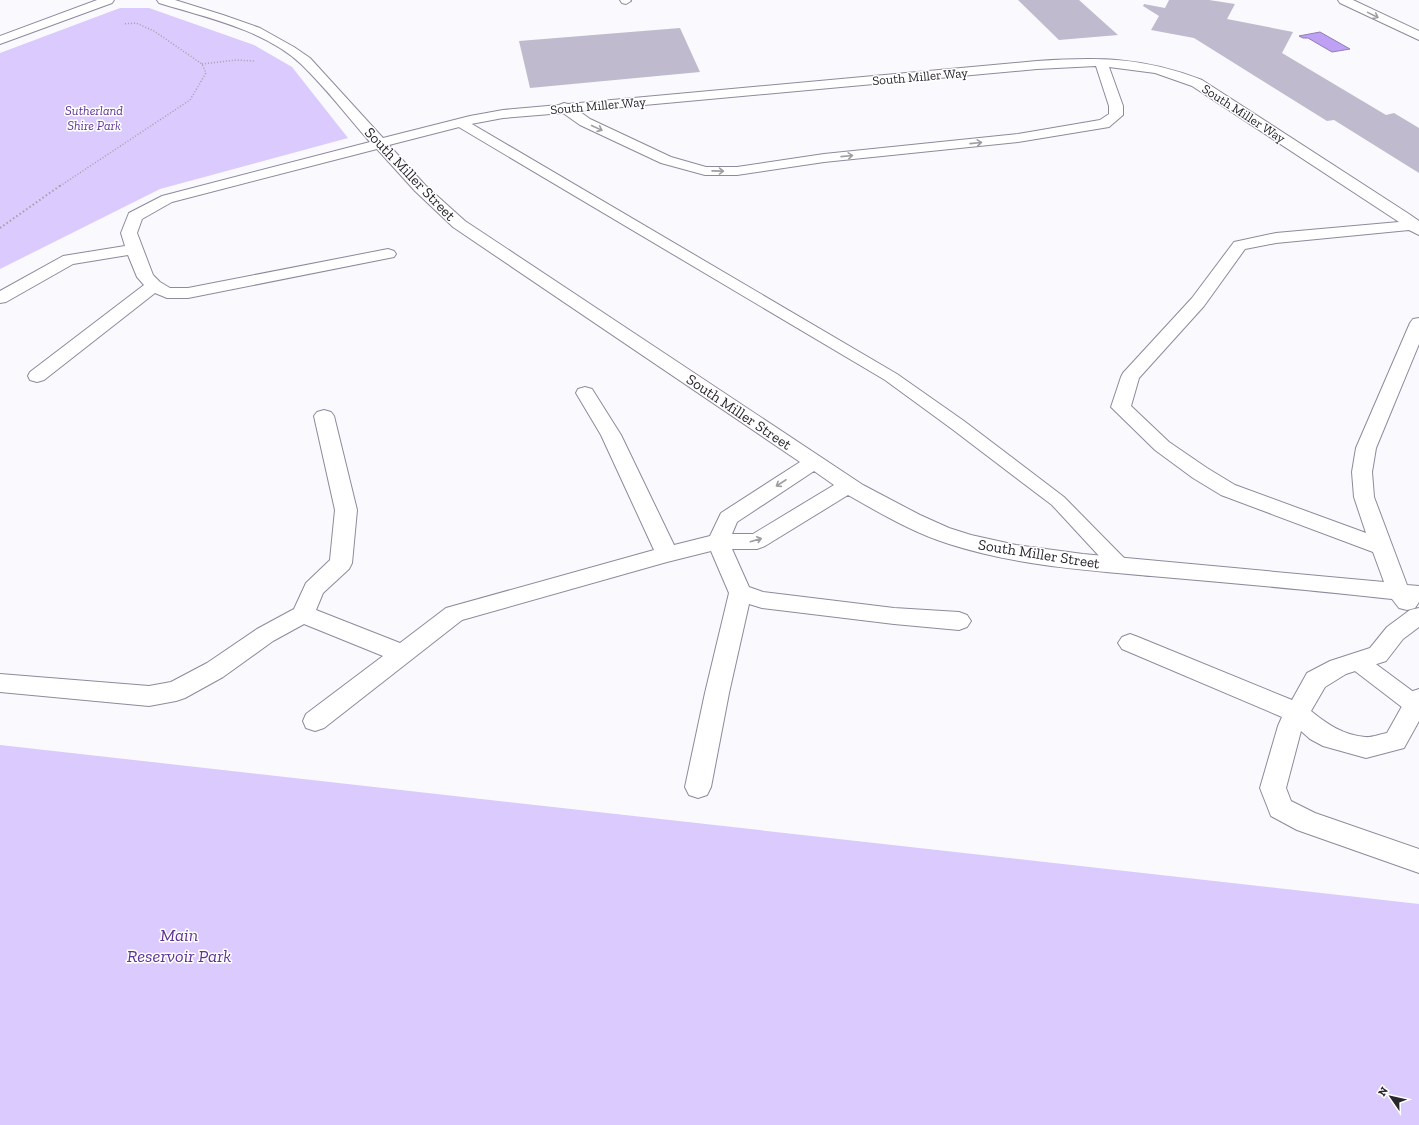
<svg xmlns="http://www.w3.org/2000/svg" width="1419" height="1125" font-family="'Zilla Slab',serif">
<rect width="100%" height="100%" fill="#faf9fd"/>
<path fill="#dacafd" d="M120,8H149L254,45L292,67L348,138L160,189L0,269V53Z
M0,745L1419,904V1125H0Z"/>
<path fill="#bea1f5" stroke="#917cb9" d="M1320,32L1350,49L1332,52L1308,38H1303L1299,36Z"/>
<path fill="#c0bace" d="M1018,0H1079L1118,35L1059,40Z
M1169,0H1209L1235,4L1227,19L1293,32L1282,53L1386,115L1394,113L1419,128V173L1334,120L1327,121L1194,38L1151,30L1159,16L1143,6L1144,4L1165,8Z
M680,28L700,72L530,88L519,41Z"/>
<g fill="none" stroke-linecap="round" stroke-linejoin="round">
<defs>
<path id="lane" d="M620,0H630L631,1L626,4L622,3Z
M461,119L465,120L897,374L964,421L1064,497L1127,561L1130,566L1127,571L1120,573L1113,571L1052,505L952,429L885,380L457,126L455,123L457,120Z
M1358,654L1365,656L1419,696V712L1415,713L1407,711L1351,668L1348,662L1351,656Z"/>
<path id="street" d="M157,0H175L223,15L260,28L294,47L310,58L383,138L470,116L503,110L559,105L564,103L568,104L1037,61C1098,57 1144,57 1202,80L1409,214L1419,221V235L1409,230L1276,243L1245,249L1204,306L1139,378L1131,406L1169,442L1207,468L1235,485L1366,533L1354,497L1352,472L1356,448L1410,323L1413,319L1419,318V344L1376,448L1372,472L1374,497L1407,585L1419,586V602L1415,608L1407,610L1399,608L1392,599C1312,590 1232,583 1151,576C1083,570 1014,565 949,544C913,533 880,513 848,495L765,546L757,549H732L749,587L763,592L894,608L959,612L967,615L971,621L967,627L959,630L894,624L762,608L749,604L729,693L711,787L707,795L698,798L689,795L685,787L705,693L729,593L711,551L667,562L462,620L324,728L315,731L306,728L303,721L306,714L383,656L304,624L273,641L223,677L185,698L176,701L149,706L0,692V674L149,686L171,682L207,663L257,629L294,609L306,583L330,560L335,510L314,416L317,412L324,410L331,412L334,416L357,510L352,563L349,569L323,593L316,610L400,643L446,608L654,550L601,435L576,393L578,389L585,387L592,389L621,435L674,545L710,536L721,513L800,462L453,227L415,191L377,149L172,202L142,219L137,233L153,275L160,282L170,288H188L388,249L394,251L396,254L394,257L188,298H167L155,293L44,380L37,382L30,380L28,376L30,372L144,285L137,277L128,255L73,264L6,302L0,303V291L63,256L125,246L121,233L129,213L162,196L370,142C347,116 326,88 301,64C265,30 205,17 159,3ZM1096,66L1109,106V114L1100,120L1018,134L824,154L737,167H706L671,157L590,119L579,111L1037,69ZM1109,67L1155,73L1192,86L1399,222L1276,233L1234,242L1192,298L1123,373L1121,377L1111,407L1155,450L1193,478L1221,495L1373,552L1384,582L1083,554L1016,545L971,535L949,528L920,515L863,485L465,221L425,185L389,145L471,124L503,118L563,113L580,125L661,163L705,175H737L824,162L1018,142L1109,127L1123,115V106ZM814,471L834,485L753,534H732L737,522Z
M1419,608V627L1403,639L1386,661L1346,674L1325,687L1311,711C1327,724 1343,735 1365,737C1371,738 1380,734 1387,733L1410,692L1419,689V721L1404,748L1366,758L1323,746L1310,739L1301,731L1286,788L1291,801L1315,813L1419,849V873L1297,830L1271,816L1260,788L1278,726L1282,717L1122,649L1118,643L1122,637L1130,634L1138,637L1292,700L1307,673L1330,661L1370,648L1387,627L1410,610Z"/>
<path id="secondary" d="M97,0H114L112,3L0,44V36Z"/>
<path id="primary" d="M1338,0H1353L1419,31V40L1340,3Z"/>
</defs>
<use href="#lane" stroke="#8f899d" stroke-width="2"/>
<use href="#street" stroke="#8f899d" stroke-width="2"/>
<use href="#secondary" stroke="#8f899d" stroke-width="2"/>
<use href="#primary" stroke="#8f899d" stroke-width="2"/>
<path stroke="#a3a1a7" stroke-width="1.5" stroke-dasharray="1 2" stroke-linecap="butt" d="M202,64L236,60L254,61
M60,186L190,100L206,73L202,64L154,31L136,23L123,24"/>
<path stroke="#a3a1a7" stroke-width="2" stroke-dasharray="1.5 2.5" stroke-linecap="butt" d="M0,228L61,185"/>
<use href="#lane" fill="#fff" fill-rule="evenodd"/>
<use href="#street" fill="#fff" fill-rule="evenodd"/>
<use href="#secondary" fill="#fff" fill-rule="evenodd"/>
<use href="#primary" fill="#fff" fill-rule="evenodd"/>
</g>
<defs><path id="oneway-shaft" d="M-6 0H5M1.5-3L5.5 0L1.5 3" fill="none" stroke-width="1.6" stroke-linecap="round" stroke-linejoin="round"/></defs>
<g stroke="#9f9da1">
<use href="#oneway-shaft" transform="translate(1373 15) rotate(26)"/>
<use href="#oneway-shaft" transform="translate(597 128) rotate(25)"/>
<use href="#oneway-shaft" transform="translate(976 143) rotate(-6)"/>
<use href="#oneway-shaft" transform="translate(847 156) rotate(-6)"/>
<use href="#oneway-shaft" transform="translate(718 171) rotate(1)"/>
<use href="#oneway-shaft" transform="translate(781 483) rotate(147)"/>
<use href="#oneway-shaft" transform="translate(756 540) rotate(-16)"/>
</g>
<g text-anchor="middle" stroke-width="3" stroke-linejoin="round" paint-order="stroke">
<g font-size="13" fill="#29262e" stroke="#fff">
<text transform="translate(920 76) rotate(-5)" y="5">South Miller Way</text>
<text transform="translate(598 105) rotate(-5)" y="5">South Miller Way</text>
<text transform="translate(1244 113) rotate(33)" y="5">South Miller Way</text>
</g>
<g font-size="13" font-style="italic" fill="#5d3394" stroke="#fff">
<text x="94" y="115">Sutherland<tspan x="94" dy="15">Shire Park</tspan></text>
</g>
<g font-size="15" fill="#29262e" stroke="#fff">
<text transform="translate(410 174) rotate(46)" y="5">South Miller Street</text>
<text transform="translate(739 412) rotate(34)" y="5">South Miller Street</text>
<text transform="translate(1039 554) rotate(9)" y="5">South Miller Street</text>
</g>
<g font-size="18" font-style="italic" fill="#5d3394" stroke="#fff">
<text x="179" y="941">Main<tspan x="179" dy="21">Reservoir Park</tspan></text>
</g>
</g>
<g transform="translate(1391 1097) rotate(304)" stroke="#ffffff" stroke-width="3" paint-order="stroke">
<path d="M0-3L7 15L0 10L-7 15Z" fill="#29262e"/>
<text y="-6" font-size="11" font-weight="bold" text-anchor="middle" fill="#29262e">N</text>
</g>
</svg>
